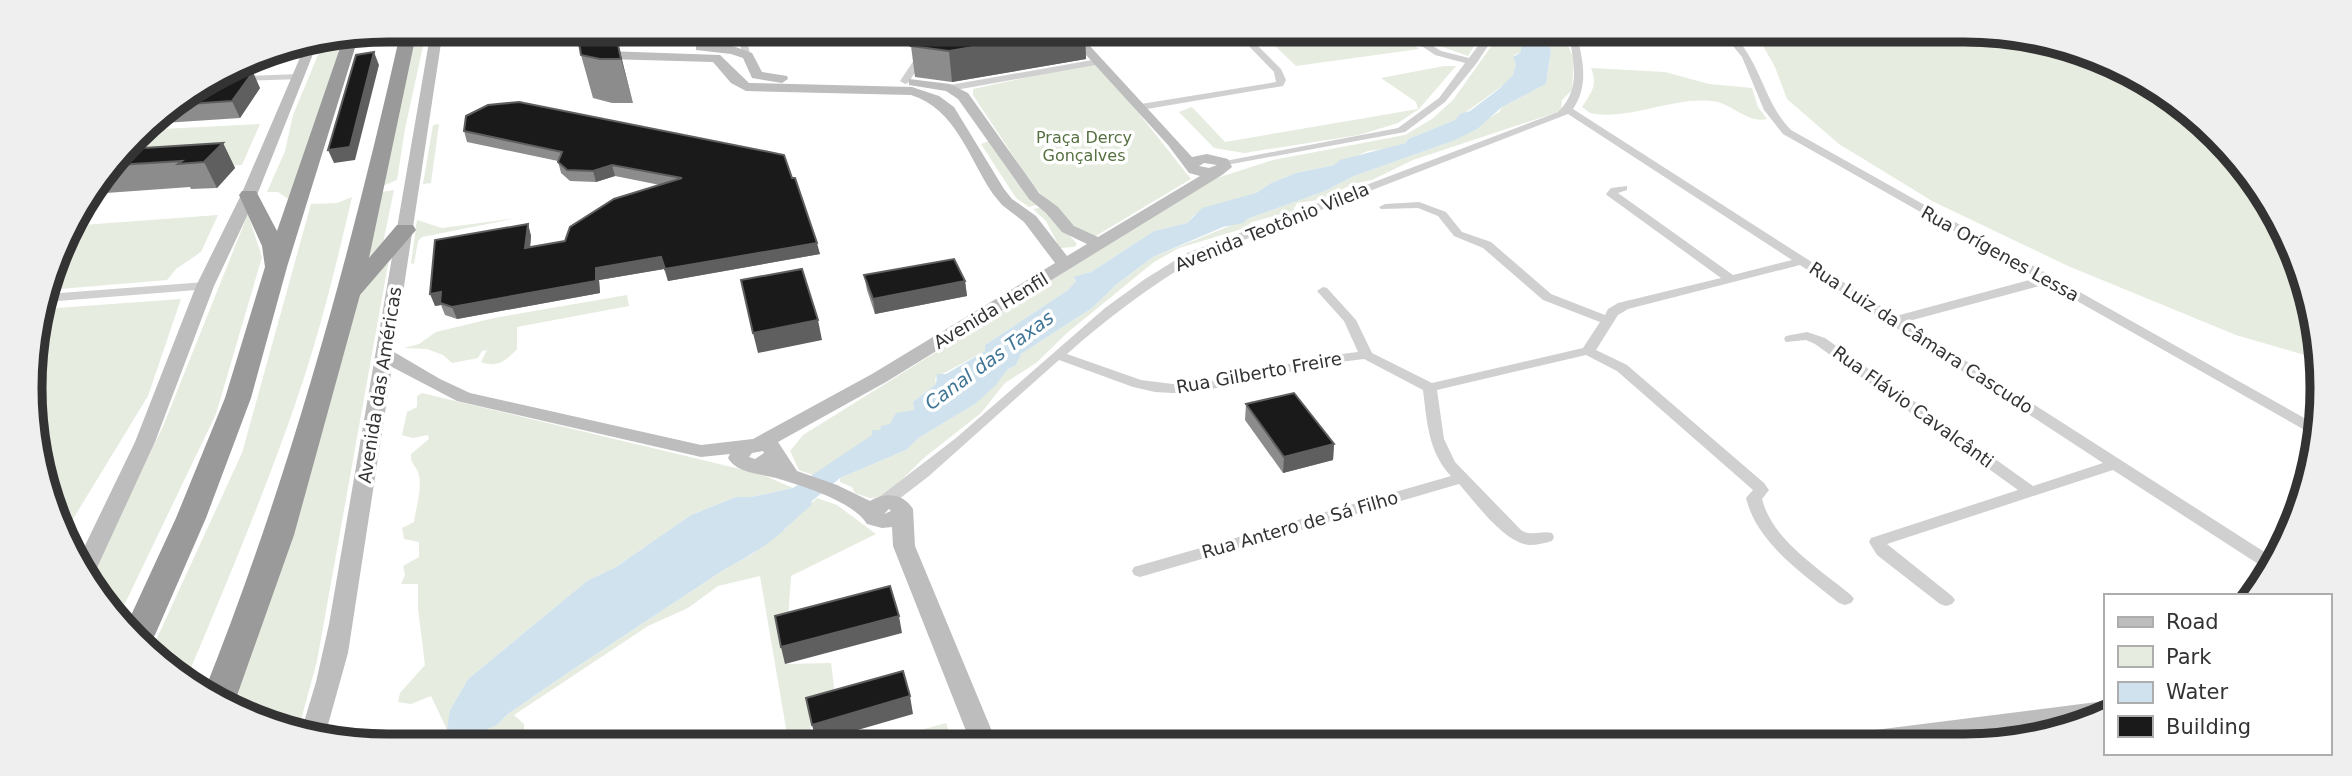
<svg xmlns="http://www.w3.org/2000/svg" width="2352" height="776" font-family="'DejaVu Sans',sans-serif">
<rect width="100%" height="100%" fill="#fff"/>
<path fill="#e6ecdf" d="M1102,33H1194C1168,37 1122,56 1102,33Z
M1283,34H1399L1419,49L1296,66L1269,40L1270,35Z
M1421,34H1481L1468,56L1437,45Z
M1500,34L1524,35L1520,53L1514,55L1517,60L1513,75L1509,81L1455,120L1408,139L1407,143L1392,148L1368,151L1334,165L1296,173L1271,183L1256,193L1194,215L1187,223L1154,231L1091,272L1073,278L1076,281L1068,290L985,345V351L935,378L936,384L913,402L914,410L813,475L799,470L790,451L803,435L1214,179L1273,160L1405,135L1432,119L1453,100Z
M1547,35H1563L1574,59L1572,90L1562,100L1561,111L1413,160L1372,180L1352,184L1325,199L1297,203L1293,211L1252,222L1242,229L1179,248L1154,262L1067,333L1036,363L1005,383L981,413L925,457L884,497L870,498L855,493L852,487L840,482V478L906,450L920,437L975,404L1007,370L1016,365L1021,354L1092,308L1117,284L1153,257L1247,219L1325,191L1354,176L1453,141L1499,112L1502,107L1546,84L1551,50L1546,42Z
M1750,36L2034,37L2163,90L2262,189L2315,319V358L2236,335L2068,266L1932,201L1839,144L1787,99L1775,67L1762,44Z
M425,37L405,129L397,180L385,185L378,183L410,39Z
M340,47L290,200L278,192H267L285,151L293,115L320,50Z
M1098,62L1191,179L1089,240L1033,186L973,95V89Z
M1444,66H1456L1419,109L1398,123L1359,135L1244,153L1214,148L1179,112L1192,107L1225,142L1418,109L1416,102L1381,78Z
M1591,68L1665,72L1709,84L1752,88L1758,107L1767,119C1747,124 1731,102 1711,101C1671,97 1629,121 1590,113L1582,107C1592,91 1598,86 1591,68Z
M260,124L242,165L109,174L143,130Z
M439,124L431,183L423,184L433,125Z
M989,141L1040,204L1029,207L1016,198L981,144Z
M394,190L383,243L359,271L376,193Z
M352,197C338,258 323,319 304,378C270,481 227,582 185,682L152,649L242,453L311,204L337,203Z
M1044,207L1077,244L1074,247L1060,248L1046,221L1033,209Z
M248,214L262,257L216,414L119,616L88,583L164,424Z
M218,215L201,252L176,269L167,280L48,290L69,226Z
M517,218L422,237L418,241L414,264L411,263L417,220L442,228Z
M389,259L317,661L298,731L227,702L362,286Z
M627,295L629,306L517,327V349C506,361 497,368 481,362L487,350L482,351L478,358L452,363L443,355L427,349L404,348L419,344L436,332L494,318Z
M181,299L148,396L65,532L42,480L33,342L43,309Z
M422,393L761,474L793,488L751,497H736L691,515L616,567L587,581L468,679L450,710L448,729L497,725L508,714L566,674L725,569L751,555L785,529L817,498L837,505L876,534L791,576L785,664L831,663L835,694L808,706L812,740H788L760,576L718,586L688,608L648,626L514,715L524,724V740H452L431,696L411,704L398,702L400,693L425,665L418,609V584H401L405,575L403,566L419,557V542L404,539L402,528L414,522C416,508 422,489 419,475C417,466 410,464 411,454L429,439L428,435L413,438L402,435L407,412L417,407V396Z
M946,723L952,741H881Z"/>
<path fill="#cfe2ee" d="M1524,35H1547L1546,42L1551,50L1546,84L1502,107L1477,129L1453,141L1354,176L1325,191L1247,219L1243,223L1223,227L1153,257L1117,284L1092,308L1021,354L1016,365L1007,370L995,386L975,404L920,437L906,450L840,478L812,501L811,506C801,513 795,520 786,528C769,545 746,558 725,569L566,674L508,714L497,725L473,735L447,729L450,710L468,679L587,581L616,567L691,515L736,497H751L793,488L872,435V430H880L881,426L890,424L896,413L914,410L913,402L936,384L937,374H946L985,351V345L1068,290L1076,281L1073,277L1091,272L1154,231L1187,223L1202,208L1256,193L1271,183L1296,173L1334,165L1340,160L1406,143L1408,139L1455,120L1460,114L1470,111L1499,89L1513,75L1516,64L1513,57L1520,53Z"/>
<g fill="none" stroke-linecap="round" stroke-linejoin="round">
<path fill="#d0d0d0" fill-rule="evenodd" d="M737,31L745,32L751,58L743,56Z
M909,32H917L928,54L908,83L905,84L900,81L918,54Z
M1249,33H1260L1254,38V42L1281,69L1286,80L1283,86L1141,110L1136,107L1141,104L1276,82L1274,72L1246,43V37Z
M1404,34H1414L1441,51L1469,58L1487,34H1496L1476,64L1445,102L1405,132L1221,166L1220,164L1225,161L1398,128L1439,98L1465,63L1435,55Z
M1569,35H1577C1583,61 1589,85 1573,109L1896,316L2037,278L1783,134L1764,110L1742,57L1724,35H1733C1761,62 1764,103 1791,130L2315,424V434L2310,433L2047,284L1905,322L2277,560L2274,567L2269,571L2113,470L1887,544L1952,596L1955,600L1952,604L1946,606L1940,604L1877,555L1869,542L1871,538L2018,490L1815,344L1806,340L1786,342L1784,339L1786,336L1807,332L1825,338L2033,486L2103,463L1800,265L1628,309L1618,315L1596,350L1627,365L1764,483L1769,490L1762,499C1772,540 1820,569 1851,595L1854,599L1851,603L1845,605L1839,603C1805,575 1757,544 1746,498L1753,490L1617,371L1586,355L1437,390L1444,439L1455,462L1521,530C1531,537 1541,530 1552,533L1554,537L1552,541C1545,543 1537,545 1530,545C1505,544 1475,502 1459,484L1140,577L1134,575L1132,571L1134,567L1451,476C1428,452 1427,421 1423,390L1364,359L1325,364L1189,394L1155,392L1133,387L1059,360L929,476L890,506H878L876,502L878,498L956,438L1105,308L1145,279L1187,253L1558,112C1581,90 1574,63 1569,35ZM1568,114L1792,260L1733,275L1618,193L1627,190V186L1611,188L1606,194L1608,196L1721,278L1618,303L1608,309L1605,315L1551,294L1491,242L1462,232L1446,212L1419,202L1385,204L1379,207L1381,209L1418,208L1438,216L1454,236L1483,248L1543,300L1600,322L1583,348L1432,383L1372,353L1356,320L1327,288L1323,287L1317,291L1344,321L1358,352L1325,356L1189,386L1141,380L1067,354C1107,318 1150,287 1195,259Z
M1098,59L1101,60V64L950,91L945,88L950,85Z
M299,74L304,77L302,79L211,82L219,77Z
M205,282L209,283L211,286L209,289L45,302L47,294Z"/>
<path fill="#bdbdbd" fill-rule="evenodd" d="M399,30H419L384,41L344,38Z
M431,30H443L394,352L440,379L470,393L701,445L753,439L872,374L1055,263L1024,222L1002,205L993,194C968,157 956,109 911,95L746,91L731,83L713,62L606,59L586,54L575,43V31H587V42L594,48L606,51L720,55L749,83L912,87L939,96L954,107L1004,189L1012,199L1036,216L1067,256L1087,244L1062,232L1046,213L1029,199L958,99L946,91L909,85V79L950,84L968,93L1039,193L1058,207L1074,226L1098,237L1200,176L1189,173L1168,145L1066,33H1078L1192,157L1207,154L1228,159L1232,167L1222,175L886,382L778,442L797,471L837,485L870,501C885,492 903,493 913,509L915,546L996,741H970L893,546L892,527L882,528L867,524C853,501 802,486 776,478C759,473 738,474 728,458L730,454L701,457L457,401L392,367L348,653L324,739L301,732L316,682L329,624ZM1204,163L1217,165L1209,168L1199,166ZM763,451L764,453L755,459L749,457L752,453ZM889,509L891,511L884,514Z
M700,43L733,46L752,53L762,72L787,76L788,79L782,83L752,78L743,58L731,54L696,50V44Z
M317,44L257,195L214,286L155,442L95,572L92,578L87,579L78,560L135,442L196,286L241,195L305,46Z
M2105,701V715C2021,740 1933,743 1846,743L1850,735L1859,732Z"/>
<path fill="#9a9a9a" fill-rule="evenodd" d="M401,30H417L369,258L397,225H413L416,230L360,295L294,535L234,704L204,692C290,477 350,256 401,30Z
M359,35L287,267L251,398L206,518L155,635L147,644L127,624L176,518L225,398L265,267L262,246L239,195L242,191H256L277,231L343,39Z"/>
</g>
<path fill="#8c8c8c" d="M615,31L624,68L633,103H612L593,98L581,55Z
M923,32L1085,33L1086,59L952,82L915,77L911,46Z
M225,73L260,88L240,118L148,124L151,119Z
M464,131L792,178L820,254L668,281L664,269L599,280L600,293L457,319L445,315L441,305L435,306L528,224L531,236L530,247L565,241L660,185L615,176L596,182L570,181L561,173L558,161L467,142Z
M223,143L235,168L217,188L191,189L190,187L106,193L103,196L92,197L128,149Z
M864,275L965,281L967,296L875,314L867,290Z
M1246,404L1334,444L1333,460L1283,473L1245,420Z"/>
<path fill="#5f5f5f" d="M615,31L624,68L633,103L621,59Z
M1058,33H1085L1086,59L952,82L949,51Z
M374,52L379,65L355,160L334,163L328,150Z
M253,72L260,88L240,118L232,101Z
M223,143L235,168L217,188L204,162Z
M612,165L615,176L596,182L593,171Z
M102,184L106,193L103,196L98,188Z
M528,224L531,236L529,260L525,248Z
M817,243L820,254L668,281L665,269Z
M661,257L664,269L599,280L600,293L457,319L452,307L596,268Z
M965,281L967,296L875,314L873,299Z
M441,292V305L435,306L430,294Z
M818,320L822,340L758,353L753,333Z
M1334,444L1333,460L1283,473L1284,457Z
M899,616L902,633L785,664L781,647Z
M910,696L913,714L823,740H816L812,725Z"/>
<path fill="#1a1a1a" stroke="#5f5f5f" stroke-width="2" d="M577,31H615L621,59H600L581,55Z
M923,32L1058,33L949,51L911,46Z
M374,52L350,147L328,150L356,55Z
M253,72L232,101L174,105L225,73Z
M519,102L784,155L792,178H795L817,243L665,269L661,257L596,268V281L452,307L440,303L441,292L430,294L435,240L528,224L525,248L565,241L570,227L614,199L682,178L612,165L593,171L567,170L558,162L562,152L464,131L466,116L488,105Z
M223,143L204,162L178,164L182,161L116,165L128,149Z
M954,259L965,281L873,299L864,275Z
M802,269L818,320L753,333L741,280Z
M1294,393L1334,444L1284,457L1246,404Z
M890,586L899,616L781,647L775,616Z
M903,671L910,696L812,725L806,698Z"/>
<g text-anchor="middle" stroke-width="7" stroke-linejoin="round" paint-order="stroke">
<g font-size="16" fill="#56703f" stroke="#fff">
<text x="1084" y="143">Praça Dercy<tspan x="1084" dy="18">Gonçalves</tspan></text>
</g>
<g font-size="18" fill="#333" stroke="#fff">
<text transform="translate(1272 227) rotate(-22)" y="6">Avenida Teotônio Vilela</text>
<text transform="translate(2000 254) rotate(29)" y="6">Rua Orígenes Lessa</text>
<text transform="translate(991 311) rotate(-31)" y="6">Avenida Henfil</text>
<text transform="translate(1921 338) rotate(33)" y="6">Rua Luiz da Câmara Cascudo</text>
<text transform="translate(1259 373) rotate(-10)" y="6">Rua Gilberto Freire</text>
<text transform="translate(380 385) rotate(-81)" y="6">Avenida das Américas</text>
<text transform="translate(1913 407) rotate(36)" y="6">Rua Flávio Cavalcânti</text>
<text transform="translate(1300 525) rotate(-16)" y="6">Rua Antero de Sá Filho</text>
</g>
<g font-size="19" font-style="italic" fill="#3f7597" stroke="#fff">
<text transform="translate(989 360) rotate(-36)" y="7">Canal das Taxas</text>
</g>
</g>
<path d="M0 0H2352V776H0ZM388 42H1964A346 346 0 0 1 2310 388V388A346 346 0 0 1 1964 734H388A346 346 0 0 1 42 388V388A346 346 0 0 1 388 42Z" fill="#efefef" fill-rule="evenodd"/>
<path fill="none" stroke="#333" stroke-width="9" d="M388 42H1964A346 346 0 0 1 2310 388V388A346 346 0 0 1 1964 734H388A346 346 0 0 1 42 388V388A346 346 0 0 1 388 42Z"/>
<rect x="2104" y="594" width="228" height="161" fill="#ffffff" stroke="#adadad" stroke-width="2"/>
<rect x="2118" y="617" width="35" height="10" fill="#bdbdbd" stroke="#adadad" stroke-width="2"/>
<text x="2166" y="629" font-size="21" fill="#333333">Road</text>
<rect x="2118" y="646" width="35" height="21" fill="#e6ecdf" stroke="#adadad" stroke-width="2"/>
<text x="2166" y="664" font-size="21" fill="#333333">Park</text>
<rect x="2118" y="682" width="35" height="21" fill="#cfe2ee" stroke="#adadad" stroke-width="2"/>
<text x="2166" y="699" font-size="21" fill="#333333">Water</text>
<rect x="2118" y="716" width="35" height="21" fill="#1a1a1a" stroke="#adadad" stroke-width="2"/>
<text x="2166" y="734" font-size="21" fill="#333333">Building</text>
</svg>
